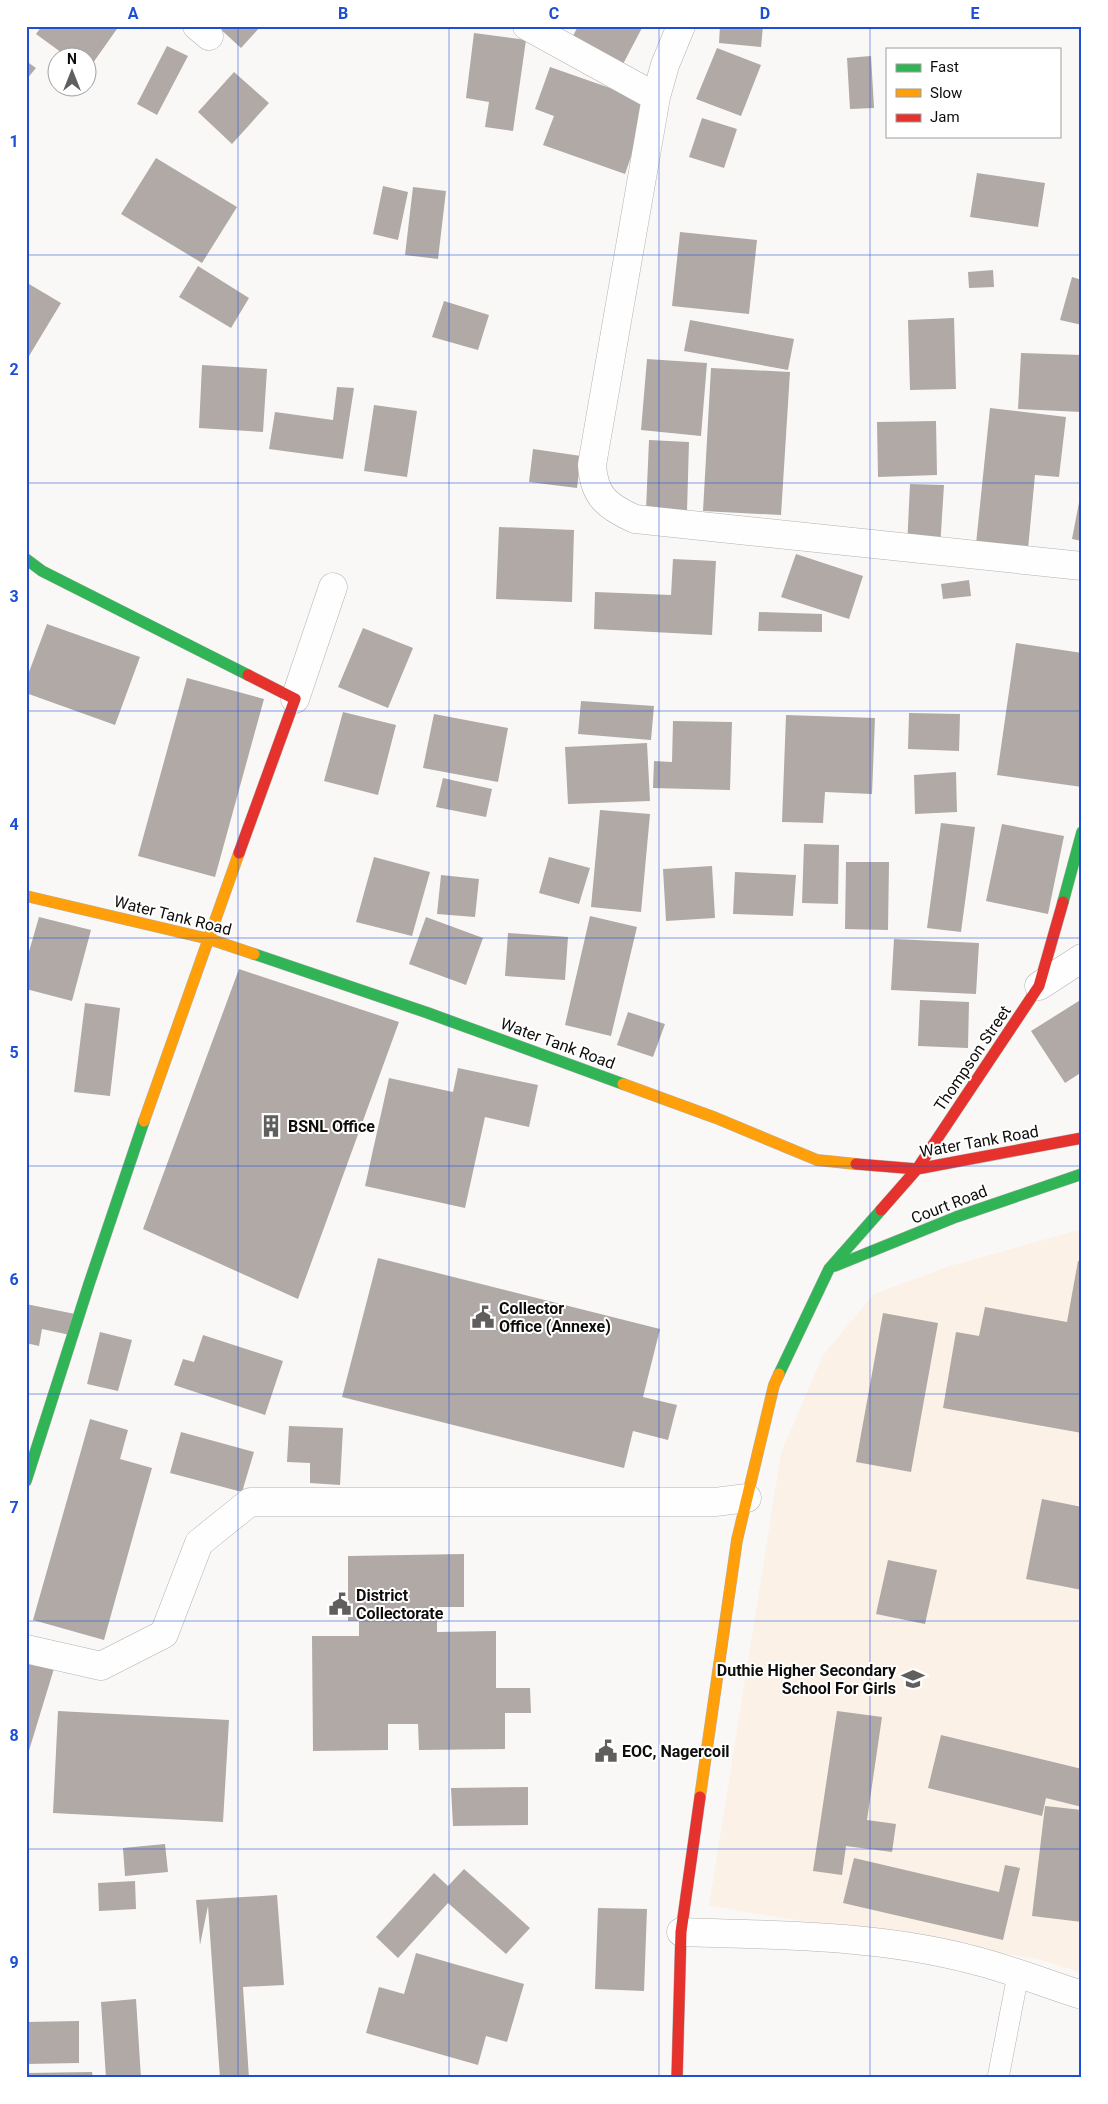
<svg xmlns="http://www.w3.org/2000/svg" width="1108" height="2104" font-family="Roboto,sans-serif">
<rect width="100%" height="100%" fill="#faf8f6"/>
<path fill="#fbf1e6" d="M1082,1229V1973L1038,1959L709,1906L781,1453L823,1355L874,1294L950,1266Z"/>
<path fill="#b0a9a5" d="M42,26H119L88,70V58H69L36,34Z
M217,26H261L241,48Z
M578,26H643L623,64L572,38Z
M720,26H763L761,47L719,43Z
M474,33L526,40L513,131L485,127L489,102L466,98Z
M167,46L188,56L157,115L137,104Z
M717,48L761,65L741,116L696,99Z
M871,56L874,108L850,109L847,58Z
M26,61L36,68L26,80Z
M550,67L650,102L625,174L543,145L554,116L535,109Z
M234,72L269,103L232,144L198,112Z
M702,118L737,129L724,168L689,157Z
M156,158L237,207L202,263L121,214Z
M977,173L1045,183L1038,227L970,217Z
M383,186L408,192L398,240L373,234Z
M413,187L446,191L438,259L405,255Z
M680,232L757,240L749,314L672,306Z
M198,266L249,298L231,328L179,297Z
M993,270L994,287L969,288L968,272Z
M1072,277L1082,280V325L1060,320Z
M29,284L61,303L26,361V289Z
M444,301L489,315L478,350L432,337Z
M954,318L956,389L910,390L908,320Z
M690,320L794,339L788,370L684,351Z
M1021,353L1082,355V412L1018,409Z
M647,359L707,363L701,436L641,430Z
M202,365L267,369L263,432L199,428Z
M711,368L790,372L781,515L703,511Z
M337,387L354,388L343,459L269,449L275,412L333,420Z
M374,405L417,411L407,477L364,471Z
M990,408L1066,417L1059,477L1035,475L1028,549L976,544Z
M936,421L937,475L878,477L877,422Z
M649,440L689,442L687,512L646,510Z
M533,449L581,456L577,488L529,482Z
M910,484L944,485L940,548L907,547Z
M1081,492H1082V541L1072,539Z
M499,527L574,530L572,602L496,599Z
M796,554L863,576L849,619L781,597Z
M673,559L716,561L712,635L594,629L595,592L671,595Z
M969,580L971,596L943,599L941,584Z
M759,612L822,614V632L758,631Z
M47,624L140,657L115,725L26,693V680Z
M363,628L413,648L388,708L338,687Z
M1016,643L1082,653V787L997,775Z
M187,678L264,699L215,877L138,856Z
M581,701L654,706L651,740L578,734Z
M343,712L396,725L378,795L324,781Z
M909,713L960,714L959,751L908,749Z
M434,714L508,728L498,782L423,768Z
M786,715L875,718L872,794L825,792L823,823L782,822Z
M673,721L732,722L730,790L653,788L654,761L672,762Z
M647,743L650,801L568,804L565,747Z
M956,772L957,812L915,814L914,775Z
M443,778L492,789L486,817L436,807Z
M600,810L650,814L641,912L591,907Z
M941,823L975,827L961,932L927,928Z
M1002,824L1064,836L1048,914L986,901Z
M804,844L839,845L838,904L802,903Z
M374,857L430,872L412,936L356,922Z
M549,857L590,868L579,904L539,893Z
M846,862H889L888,930L845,929Z
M712,866L715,918L666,921L663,869Z
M735,872L796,875L793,916L733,914Z
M441,875L479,879L475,917L437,914Z
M590,916L637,927L611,1036L565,1025Z
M39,917L91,930L72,1001L26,989V962Z
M426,917L483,938L466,985L409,964Z
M508,933L568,937L565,980L505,976Z
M894,939L979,943L976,994L891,990Z
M239,969L399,1022L298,1299L143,1229Z
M1082,999V1072L1065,1083L1031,1031Z
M920,1000L969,1002L968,1048L918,1046Z
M85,1003L120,1008L110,1096L74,1092Z
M628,1012L665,1024L653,1057L617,1045Z
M458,1068L538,1085L529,1127L485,1117L465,1208L365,1186L389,1078L453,1092Z
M378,1258L660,1329L643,1397L677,1405L668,1440L633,1431L624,1468L342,1397Z
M1078,1261H1082V1433L943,1408L956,1332L979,1336L985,1307L1067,1322Z
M26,1304L75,1314L70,1335L42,1329L39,1346L26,1343Z
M883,1313L938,1323L911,1472L856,1462Z
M100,1332L132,1340L118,1391L87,1384Z
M203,1335L283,1361L265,1415L174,1385L183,1359L194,1362Z
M90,1419L128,1430L120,1459L152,1468L104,1640L33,1620Z
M289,1426L343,1428L340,1485L310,1483V1463L287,1462Z
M181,1432L254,1452L242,1492L170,1473Z
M1042,1499L1082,1507V1590L1026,1579Z
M464,1554V1607H437V1632L496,1631V1688H530L531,1713H505V1749L419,1750L418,1724H388V1750L313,1751L312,1636H359V1621H348V1556Z
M888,1560L937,1570L925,1624L876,1614Z
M26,1653L56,1662L27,1757H26Z
M58,1711L229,1720L223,1822L53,1813Z
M837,1711L882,1717L867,1820L896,1824L892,1852L846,1846L842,1875L813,1871Z
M941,1735L1082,1769V1807L1046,1798L1042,1816L928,1788Z
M528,1787V1825L453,1826L451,1788Z
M1045,1806L1082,1810V1922L1032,1916Z
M165,1844L168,1872L125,1876L123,1848Z
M854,1858L999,1892L1005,1865L1020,1868L1003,1940L843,1903Z
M464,1869L530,1928L506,1954L448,1903L398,1958L376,1937L434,1873L448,1886Z
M135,1881L136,1909L99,1911L98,1883Z
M277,1895L284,1985L243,1987L249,2078H220L208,1906L200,1945L196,1900Z
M598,1908L647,1909L644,1991L595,1989Z
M416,1953L524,1984L507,2042L486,2036L478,2065L366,2033L379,1987L404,1994Z
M136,1999L141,2078H106L101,2002Z
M79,2021V2063L26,2064V2022Z
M92,2072L93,2078H26V2073Z"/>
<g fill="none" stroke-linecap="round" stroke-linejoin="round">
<defs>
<path id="lane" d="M998,2078L1018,1975"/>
<path id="street" d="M197,26L209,36
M527,26L656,97
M681,26L665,65L656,97L592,465C594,497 608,507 635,519L1082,566
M295,699L333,587
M1039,986L1082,958
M26,1649L101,1666L164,1634L199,1543L250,1502H715L747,1498
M681,1932C778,1935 879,1935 973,1960C1010,1969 1046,1984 1082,1995"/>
<path id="fast" d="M26,559L42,571L248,675
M1063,902L1082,832
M254,954L428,1013L623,1084
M835,1266L956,1217L1082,1174
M779,1374L829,1269L881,1210
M26,1481L89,1284L144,1121"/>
<path id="slow" d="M26,896L209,939L254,954
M623,1084L716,1118L817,1160L856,1164
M144,1121L239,853
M700,1797L737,1540L774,1385L779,1374"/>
<path id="jam" d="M239,853L295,699L248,675
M856,1164L917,1169L1082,1138
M881,1210L917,1169L1039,986L1063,902
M677,2078L681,1932L700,1797"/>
</defs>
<use href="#lane" stroke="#b4b2b1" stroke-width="22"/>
<use href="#street" stroke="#b4b2b1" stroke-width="29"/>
<use href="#fast" stroke="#b4b2b1" stroke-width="12"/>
<use href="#slow" stroke="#b4b2b1" stroke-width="12"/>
<use href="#jam" stroke="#b4b2b1" stroke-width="12"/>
<use href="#lane" stroke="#fefefe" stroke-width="21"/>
<use href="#street" stroke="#fefefe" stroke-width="28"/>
<use href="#fast" stroke="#30b455" stroke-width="11"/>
<use href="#slow" stroke="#ff9f0a" stroke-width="11"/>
<use href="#jam" stroke="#e5322d" stroke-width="11"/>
</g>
<path fill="none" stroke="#1d4ed8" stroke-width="1" stroke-opacity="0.55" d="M238,26V2078M449,26V2078M659,26V2078M870,26V2078M26,255H1082M26,483H1082M26,711H1082M26,938H1082M26,1166H1082M26,1394H1082M26,1621H1082M26,1849H1082"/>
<defs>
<symbol id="building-bare" viewBox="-9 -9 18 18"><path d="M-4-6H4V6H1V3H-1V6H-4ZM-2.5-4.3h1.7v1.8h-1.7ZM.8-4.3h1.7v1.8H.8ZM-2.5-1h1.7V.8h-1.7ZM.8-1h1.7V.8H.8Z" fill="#615f5e" stroke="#fff" stroke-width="2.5" paint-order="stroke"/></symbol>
<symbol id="civic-bare" viewBox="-9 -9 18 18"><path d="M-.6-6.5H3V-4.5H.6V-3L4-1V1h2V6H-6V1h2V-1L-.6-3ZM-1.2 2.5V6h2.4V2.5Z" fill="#615f5e" stroke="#fff" stroke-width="2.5" paint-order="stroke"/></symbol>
<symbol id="school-bare" viewBox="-9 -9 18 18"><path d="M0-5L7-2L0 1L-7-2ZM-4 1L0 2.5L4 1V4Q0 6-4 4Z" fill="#615f5e" stroke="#fff" stroke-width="2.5" paint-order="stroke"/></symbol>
</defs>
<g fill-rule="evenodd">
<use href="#building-bare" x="255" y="1110" width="32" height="32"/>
<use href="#civic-bare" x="467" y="1301" width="32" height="32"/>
<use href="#civic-bare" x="324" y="1588" width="32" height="32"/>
<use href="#school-bare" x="897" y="1663" width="32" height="32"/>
<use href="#civic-bare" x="590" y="1735" width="32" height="32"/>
</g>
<g text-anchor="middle" stroke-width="4" stroke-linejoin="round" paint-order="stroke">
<g font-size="16" fill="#0e0d0c" stroke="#fff">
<text transform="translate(173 915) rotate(14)" y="6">Water Tank Road</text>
<text transform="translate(558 1043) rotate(20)" y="6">Water Tank Road</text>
<text transform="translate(972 1058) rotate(-56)" y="6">Thompson Street</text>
<text transform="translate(979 1141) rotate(-10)" y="6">Water Tank Road</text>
<text transform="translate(949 1204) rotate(-21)" y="6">Court Road</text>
</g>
<g font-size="16" font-weight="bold" fill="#0e0d0c" stroke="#fff" text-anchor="start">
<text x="288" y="1132">BSNL Office</text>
<text x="499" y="1314">Collector<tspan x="499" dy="18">Office (Annexe)</tspan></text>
<text x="356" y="1601">District<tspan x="356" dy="18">Collectorate</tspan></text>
<text x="896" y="1676" text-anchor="end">Duthie Higher Secondary<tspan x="896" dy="18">School For Girls</tspan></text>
<text x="622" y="1757">EOC, Nagercoil</text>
</g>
</g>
<rect width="1108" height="2104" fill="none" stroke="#ffffff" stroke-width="55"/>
<rect x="886" y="48" width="175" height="90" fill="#ffffff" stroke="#9f9e9e"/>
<rect x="896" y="64" width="25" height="8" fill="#30b455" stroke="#9f9e9e"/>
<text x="930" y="72" font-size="15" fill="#0e0d0c">Fast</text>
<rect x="896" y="89" width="25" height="8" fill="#ff9f0a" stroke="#9f9e9e"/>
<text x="930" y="98" font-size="15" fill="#0e0d0c">Slow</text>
<rect x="896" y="114" width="25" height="8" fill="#e5322d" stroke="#9f9e9e"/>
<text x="930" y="122" font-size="15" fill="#0e0d0c">Jam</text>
<g transform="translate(72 72)"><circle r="24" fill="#ffffff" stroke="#9f9e9e"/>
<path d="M0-4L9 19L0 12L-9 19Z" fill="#615f5e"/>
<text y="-8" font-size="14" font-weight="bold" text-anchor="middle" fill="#0e0d0c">N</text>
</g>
<rect x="28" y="28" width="1052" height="2048" fill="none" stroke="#1d4ed8" stroke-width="2"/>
<g font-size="16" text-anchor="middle" font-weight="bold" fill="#1d4ed8">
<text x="133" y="19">A</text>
<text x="343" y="19">B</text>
<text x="554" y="19">C</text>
<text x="765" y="19">D</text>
<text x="975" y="19">E</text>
<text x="14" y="147">1</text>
<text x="14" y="375">2</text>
<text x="14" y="602">3</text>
<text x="14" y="830">4</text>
<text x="14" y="1058">5</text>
<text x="14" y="1285">6</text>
<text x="14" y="1513">7</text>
<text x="14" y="1741">8</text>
<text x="14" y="1968">9</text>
</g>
</svg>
